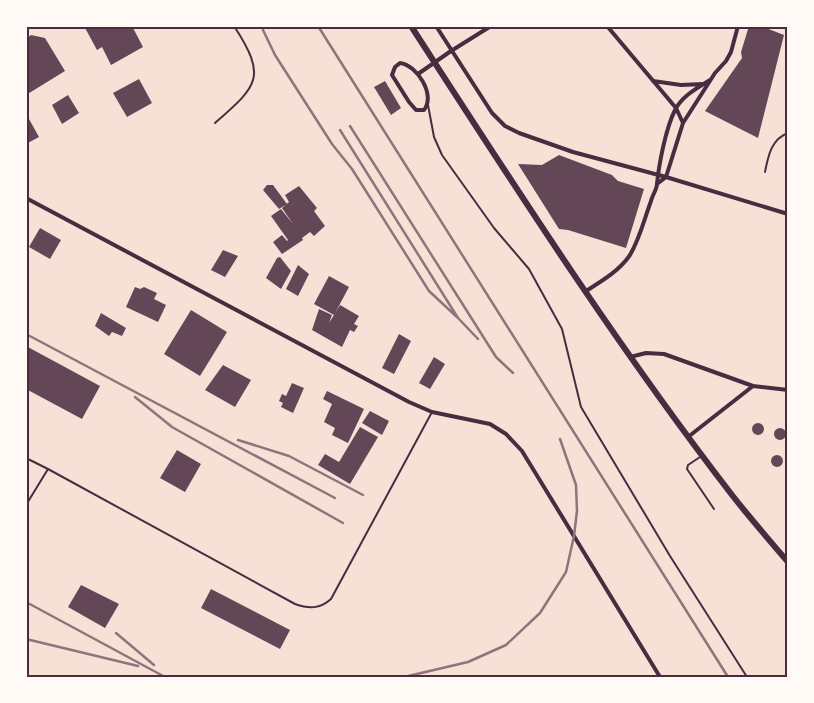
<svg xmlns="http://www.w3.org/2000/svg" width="814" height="703" font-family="'Source Serif 4',serif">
<rect width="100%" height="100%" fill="#f7e1d7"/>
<path fill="#644757" d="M84,26H132L143,47L111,65L102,47L97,50Z
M749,26H761L784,35L758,138L705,111L742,58L741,52Z
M31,35L45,38L65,71L26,95V39Z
M139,79L152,103L127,117L113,93Z
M385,81L401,108L391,115L374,87Z
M68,95L79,113L62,124L52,105Z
M29,119L39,137L26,144V121Z
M559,155L612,175L618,181L644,189L626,248L568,230L559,229L518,164L542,165Z
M267,185H273L287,204L279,209L263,190Z
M299,186L317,208L314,211L325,226L314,236L310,232L302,238L303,240L282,254L273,242L282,235L287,241L288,240L271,216L281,209L293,224L282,208L289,202L285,195Z
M40,228L61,240L50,259L29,247Z
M223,250L238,256L225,277L211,270Z
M280,257L291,271L281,289L266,278L277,258Z
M298,265L309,274L298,296L286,289Z
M329,276L349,287L334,315L314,304Z
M135,287L140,289L144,287L157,293L154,299L166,305L158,322L126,307Z
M340,305L359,316L354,324L358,326L354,332L350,330L342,347L312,330L319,309L332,315L329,323Z
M191,310L227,332L200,376L164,354Z
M101,313L126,328L122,336L112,332L109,336L95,326Z
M399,334L411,341L394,374L382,368Z
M26,346L100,386L82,419L26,389Z
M434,357L445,364L430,389L419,383Z
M223,365L251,380L235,407L205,390Z
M292,383L304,388L293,413L281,407L283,403L279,401L282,394L286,396Z
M327,391L364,409L348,443L332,435L335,428L324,422L332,404L323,399Z
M370,411L389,421L382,435L362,423Z
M752 429a6 6 0 1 1 12 0a6 6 0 1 1-12 0Z
M360,427L378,437L350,484L318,465L325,454L339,462Z
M774 434a6 6 0 1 1 12 0a6 6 0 1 1-12 0Z
M177,450L201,464L185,492L160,478Z
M771 461a6 6 0 1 1 12 0a6 6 0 1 1-12 0Z
M81,585L119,604L105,628L68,607Z
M211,589L290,630L280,649L201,608Z"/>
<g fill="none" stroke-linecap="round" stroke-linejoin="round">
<path stroke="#4a2c40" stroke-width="2" d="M428,105L434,137L442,155L494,228L529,269L562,329L581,407L670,556L747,677
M215,123C257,86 268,78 234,26
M765,172C768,157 771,139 788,133
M700,457L688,465L687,469L714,509
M26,458L48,469L295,604C309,609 320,609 331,599L432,412
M26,505L48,469"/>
<path stroke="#4a2c40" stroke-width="4" d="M436,26L492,113L505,126L519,133L573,152L666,177L788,214
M607,26L676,108L683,123
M400,63C417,65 436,95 424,110H416L409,102L392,75L395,67Z
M418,74L451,51L491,26
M653,81L681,85L703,84
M657,184L666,177L683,123L715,73L726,61L731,52L738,26
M26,198L409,402L432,412L490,424L506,434L522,451L660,677
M586,291C602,281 619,271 630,255C640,238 644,220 651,201C652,196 657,189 657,184C659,163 666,128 675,110C682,96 697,88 710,80
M630,357L646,353L664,354L753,386
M688,437L753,386L788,390"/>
<path stroke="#4a2c40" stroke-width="6" d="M411,26C514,185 616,345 732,495C750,518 769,540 788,562"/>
<path stroke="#8f747c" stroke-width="2.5" d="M318,26L728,677
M263,30L275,55L332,144L352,169L429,291L458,318
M350,126L496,357L513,373
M340,130L458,318L478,339
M26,334L335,498
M135,397L172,427L343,523
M238,440L289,456L363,495
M26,602L165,677
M116,633L154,665
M26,639L138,666
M404,677L468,662L506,645L540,613L566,572L574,536L577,511L576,485L560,439"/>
</g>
<rect width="814" height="703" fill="none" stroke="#fffaf5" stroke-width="55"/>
<rect x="28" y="28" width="758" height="648" fill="none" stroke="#4a2c40" stroke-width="2"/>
</svg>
